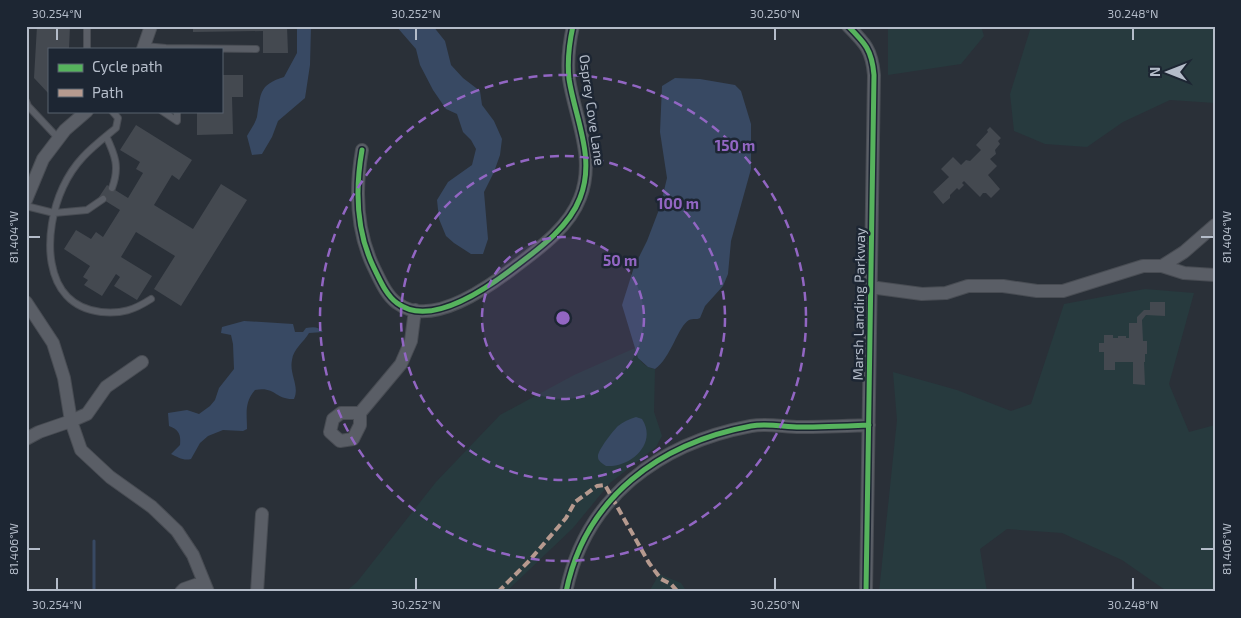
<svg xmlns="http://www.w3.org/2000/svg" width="1241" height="618" font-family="'Exo 2',sans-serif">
<rect width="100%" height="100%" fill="#2a3038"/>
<path fill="#273a3e" d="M888,26H981L984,36L961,64L888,75Z
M1034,26H1215V103L1170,100L1123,122L1087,147L1045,144L1014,131L1010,94L1030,30Z
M1145,289L1194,293L1169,384L1189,432L1215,425V592H1168L1122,560L1062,533L1007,529L980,549L987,592H879L897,420L893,372L957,390L1011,411L1031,404L1064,304Z
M635,348C638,359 643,367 655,369L654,412L662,436L656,447L610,483L573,528L506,592H345L357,582L436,482L500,415L574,375Z
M659,574L681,583L687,592H649Z"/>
<path fill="#384963" d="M297,26H311L310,65L305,98L278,121L272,137L262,154L252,155L247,136C250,130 255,124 257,117C261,94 258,85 284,77L297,53Z
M396,26H433L445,41L451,65L463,78L480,91L482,105L494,121L502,139L500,155L494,172L484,192L488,239L483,254H471L454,243L446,236L439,219L437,200L448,182L472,165L476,149L471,140L463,132L457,114L446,109L433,90L420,65L416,49Z
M675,78L700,79L735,85L741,91L751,124V169L731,241L728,274L723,286L705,306L700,318C697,320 693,318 689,320C678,326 671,358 655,369L648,367L638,358L622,305L634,267L647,241L660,207L667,178L660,132L662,86Z
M244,321L293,324L295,332H303L306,328C313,327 318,326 323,332L309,333C304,342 293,349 292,360C289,374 300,386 294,399C275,400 276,386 255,390C244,403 247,413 247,429L243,431L223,430L208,436L200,443L191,459C183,461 178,457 171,454L180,445C181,434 179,430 169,426L168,413L187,410L199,414L210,406L215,400L219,388L234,369L233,344L231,335L221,333L222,327Z
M636,417L642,419C658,444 630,468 606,466C602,463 598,461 598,457C597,451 613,431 618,426C623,422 629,419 636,417Z"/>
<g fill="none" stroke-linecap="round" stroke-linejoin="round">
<path stroke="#384963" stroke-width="3" d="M94,541V592"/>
</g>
<path fill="#444950" d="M37,26H70L69,49H49V94L34,78Z
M193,26H287L288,53H263V31L193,32Z
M221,75H243V97H232L233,134L197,135V111H221Z
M136,125L192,160L179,180L172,175L154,205L193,229L221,184L247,200L181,306L154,289L175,256L136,232L121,257L152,276L137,300L114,286L120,277L116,274L102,296L84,285L88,280L83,277L90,266L64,249L76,230L91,239L96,232L103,237L120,210L99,197L107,185L128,198L143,173L136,169L140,162L120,150Z
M990,127L1001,138L998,141L1000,144L995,150L996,154L990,159L997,166L988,175L1000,189L991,198L986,193H983L980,197L964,181L962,183L964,185L959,190L957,188L950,195V198L943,204L933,192L949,177L941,169L953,157L961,165L966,160L970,161L981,150L976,145L988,132L987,130Z
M1150,302H1165V316L1146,315L1142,320L1143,341H1147V354H1145V362H1144L1145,385L1133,384V362H1115V370H1104V352H1099V343H1104V335H1113V338H1118V336H1126V338H1129V323H1137V317L1144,310H1150Z"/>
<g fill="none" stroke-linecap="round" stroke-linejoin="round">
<defs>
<path id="service" d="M144,46L166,48L256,49
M87,49V26
M26,101L28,106L58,138
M112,111L118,118L116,128C93,147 76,159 63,187C43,230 40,305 101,312C122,314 134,310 151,299
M162,111L177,121V111
M106,136C115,155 120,167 112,188
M26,206L54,213L87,210L103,199"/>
<path id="minor" d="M848,26C865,43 872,50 874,75L866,592
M143,49L151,26
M362,150C355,190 356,231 374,268C380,280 386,295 397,303C431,329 489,287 516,266C540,248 569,227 580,198C596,158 575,118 569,79C567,60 569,44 573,26
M26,200L43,159L65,130L87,111
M1162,266L1184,252L1215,225
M870,287L922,294L946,293L968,286H1003L1037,291H1063L1143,266H1162L1184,273L1215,275
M26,302L53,343L64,378L71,421L81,450L110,477L152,507L177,531L193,555L208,592
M341,413H360V425L353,439L340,441L330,432L333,419Z
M360,413L401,364L411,341L415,310
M26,439L39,432L71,421L87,414L106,387L142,362
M181,592L184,589L204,582
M257,592L262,514
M566,592C585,497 660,443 751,426C768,423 784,427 800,427C823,427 846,426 869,425"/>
</defs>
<use href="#service" stroke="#484c53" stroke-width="8"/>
<use href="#minor" stroke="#484c53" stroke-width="14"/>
<use href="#service" stroke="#5a5e66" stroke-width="6"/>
<use href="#minor" stroke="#5a5e66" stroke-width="12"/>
<path stroke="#b69a8f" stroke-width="4" stroke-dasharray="8 4" stroke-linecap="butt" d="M498,592L529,561L566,518L575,502L597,486L605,485L649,563L661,579L671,584L678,592"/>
<defs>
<path id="cycleway" d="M848,26C865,43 872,50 874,75L866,592
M362,150C355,190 356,231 374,268C380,280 386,295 397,303C431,329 489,287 516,266C540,248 569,227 580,198C596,158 575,118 569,79C567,60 569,44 573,26
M566,592C585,497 660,443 751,426C768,423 784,427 800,427C823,427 846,426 869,425"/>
</defs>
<use href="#cycleway" stroke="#1d2633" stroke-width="8"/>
<use href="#cycleway" stroke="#56b35d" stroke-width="5"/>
</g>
<path fill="none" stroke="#b4bcc9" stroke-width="2" d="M57,28V40M416,28V40M775,28V40M1133,28V40M28,237H40M1201,237H1214M28,549H40M1201,549H1214M57,578V590M416,578V590M775,578V590M1133,578V590"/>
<circle cx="563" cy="318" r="81" fill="#9266c3" fill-opacity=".12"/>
<g fill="none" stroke="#9266c3" stroke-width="2.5" stroke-dasharray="9 6">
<circle cx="563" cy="318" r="81"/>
<circle cx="563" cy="318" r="162"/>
<circle cx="563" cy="318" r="243"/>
</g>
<g text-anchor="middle" stroke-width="5" stroke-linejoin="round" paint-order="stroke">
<g font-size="14" fill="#b4bcc9" stroke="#1d2633">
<text transform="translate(592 110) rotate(82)" y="5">Osprey Cove Lane</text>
<text transform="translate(859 304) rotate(-89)" y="5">Marsh Landing Parkway</text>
</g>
</g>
<circle cx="563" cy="318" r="8" fill="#9266c3" stroke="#1d2633" stroke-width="2.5"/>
<g font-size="15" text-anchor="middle" font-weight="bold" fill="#9266c3" stroke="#1d2633" stroke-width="5" stroke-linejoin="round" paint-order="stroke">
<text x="735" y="151">150 m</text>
<text x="678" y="209">100 m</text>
<text x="620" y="266">50 m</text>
</g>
<rect width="1241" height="618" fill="none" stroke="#1d2633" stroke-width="55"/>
<rect x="48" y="48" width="175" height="65" fill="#1d2633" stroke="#59626f"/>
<rect x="58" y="64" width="25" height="8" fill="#56b35d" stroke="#59626f"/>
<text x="92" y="72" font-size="15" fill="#b4bcc9">Cycle path</text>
<rect x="58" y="89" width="25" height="8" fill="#b69a8f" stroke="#59626f"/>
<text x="92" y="98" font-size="15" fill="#b4bcc9">Path</text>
<g transform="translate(1168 72) rotate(270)" stroke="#1d2633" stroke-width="4" paint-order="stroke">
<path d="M0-4L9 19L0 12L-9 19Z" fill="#b4bcc9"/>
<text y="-8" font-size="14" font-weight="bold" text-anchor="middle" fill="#b4bcc9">N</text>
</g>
<rect x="28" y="28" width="1186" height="562" fill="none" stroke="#b4bcc9" stroke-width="2"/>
<g font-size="12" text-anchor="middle" fill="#b4bcc9">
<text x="57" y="18">30.254°N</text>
<text x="416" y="18">30.252°N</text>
<text x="775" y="18">30.250°N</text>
<text x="1133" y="18">30.248°N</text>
<text transform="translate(1227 237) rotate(-90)" y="4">81.404°W</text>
<text transform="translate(14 237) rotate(-90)" y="4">81.404°W</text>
<text transform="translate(1227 549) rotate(-90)" y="4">81.406°W</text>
<text transform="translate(14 549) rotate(-90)" y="4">81.406°W</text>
<text x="57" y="609">30.254°N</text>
<text x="416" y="609">30.252°N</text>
<text x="775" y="609">30.250°N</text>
<text x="1133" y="609">30.248°N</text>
</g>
</svg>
